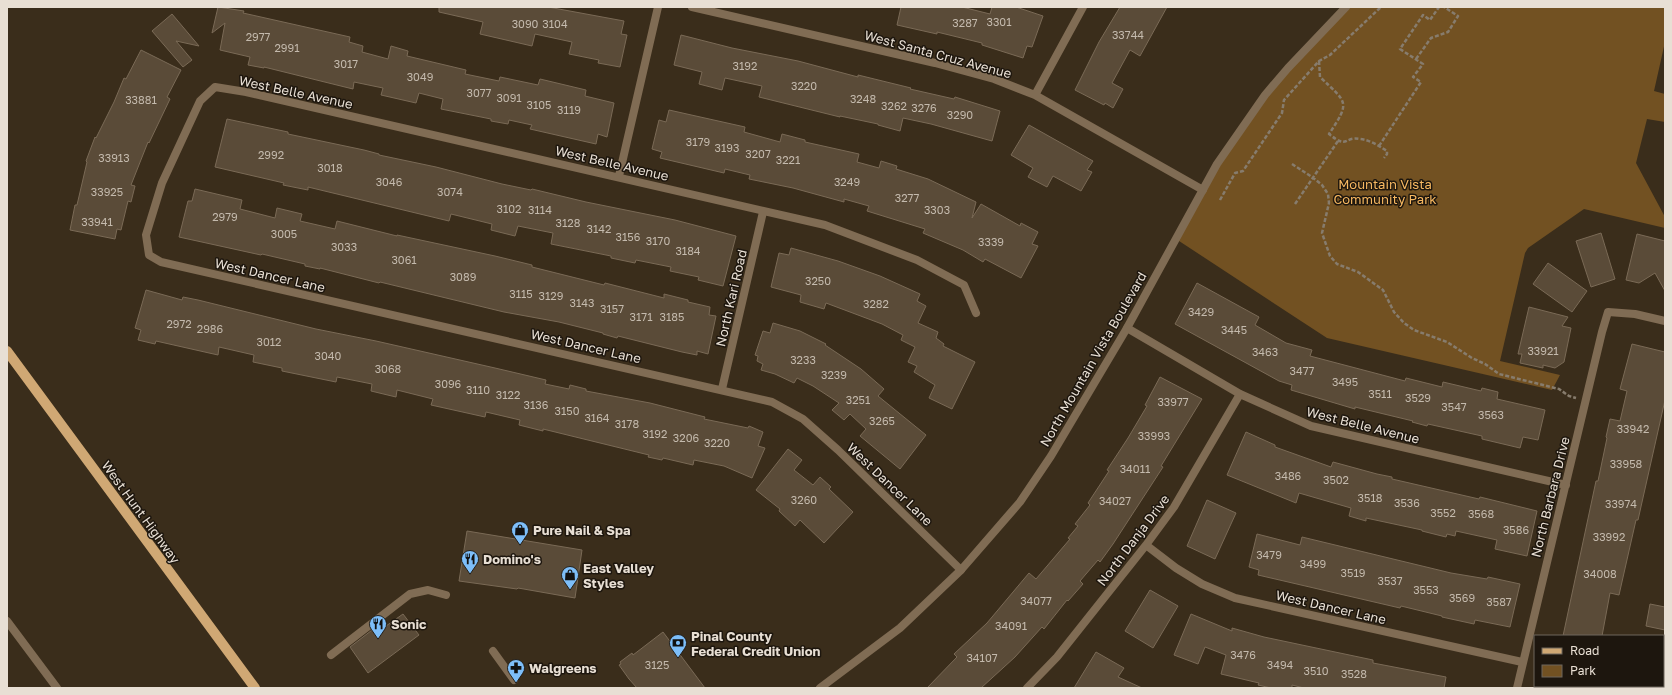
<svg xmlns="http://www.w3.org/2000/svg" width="1672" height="695" font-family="'Golos Text',sans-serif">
<rect width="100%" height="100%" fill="#3a2d1b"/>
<path fill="#725122" d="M1346,7H1665V42L1654,91L1665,94V122L1647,119L1636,163L1665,217V228L1584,209L1528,248L1525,253L1500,361L1560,375L1552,390L1327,338L1176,239L1203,190L1265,95Z"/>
<path fill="#5a4b38" stroke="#7a6a56" d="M218,7L244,11L243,13L350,37L349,42L363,46L362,52L388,59L391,46L408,51L407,56L466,70L465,74L499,81L500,77L538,85L540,79L586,90L585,96L614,103L607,137L598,134L596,144L530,129L532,125L509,120L508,124L491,121V119L441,109L443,99L419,93L416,103L381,95L383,88L354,82L353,89L264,67V68L248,65L250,57L220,50L225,23L212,33Z
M439,7H548L624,21L621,34L627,35L620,67L598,63L599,60L569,54L572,42L535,34L532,46L480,34L483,22L439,12Z
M901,7H962L990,14L992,7H1016L1043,16L1032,47L1027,46L1023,58L982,45V43L937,32V34L897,25Z
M1120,7H1167L1140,56L1130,50L1112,83L1123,89L1113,108L1105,103L1104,105L1075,90L1099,42Z
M172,14L199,46L176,41L192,60L183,67L152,31Z
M681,35L732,48L798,61L858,77V75L911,88L910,89L954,99L955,97L1000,111L992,141L931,124L903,118L900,131L878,125V124L840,116V117L759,97L762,86L725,78L722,90L699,84L702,72L674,65Z
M141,50L181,70L167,97L170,99L149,143L148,142L131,185L135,186L131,202L128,201L121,230L117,229L115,239L70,230L75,205H77L87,162L86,161L95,137L96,138L114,102L124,78L126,79Z
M669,110L745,127L744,132L780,142L782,134L805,140V142L859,154L857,162L879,168L881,161L897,166L896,169L928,179L976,202L972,218L981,204L1020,226L1021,223L1038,232L1032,244L1038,246L1021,278L985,259L983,262L963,250L923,233L925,229L867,211L869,206L844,199V202L793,188L749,179L750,175L725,169L724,173L660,158L662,152L652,149L659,120L666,122Z
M227,119L288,132V134L364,150L379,154V155L436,167L502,184L531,190L532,189L586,202L675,220L736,236L723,286L698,280L699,277L670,271L671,267L636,260L635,263L611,258V256L551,244L553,233L518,226L515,236L491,230L492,224L451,214L449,221L308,187V190L283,185L284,183L215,167Z
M1029,125L1093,161L1087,170L1092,172L1081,191L1053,176L1047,187L1028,177L1033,168L1011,155Z
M195,189L242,200L240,209L275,218L277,208L302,214L300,221L335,229L337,221L397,236V235L495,256L532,265V267L604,285L605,283L664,298V294L688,300V302L710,307L709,315L716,316L708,354L697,351V355L682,352L618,336L617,338L603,334V333L559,322L504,312L380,282L379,283L320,268V269L305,266V264L262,254L261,255L179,237L188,201H192Z
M1601,233L1615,279L1591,287L1576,241Z
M1637,234L1665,241V291L1655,273L1639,283L1626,280Z
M791,248L838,261L880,276L920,294L917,301L926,306L918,323L938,332L936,338L944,344L943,346L975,362L952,409L929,398L935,385L914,372L917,366L908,362L915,347L901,340L903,335L882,324L826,303L824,309L800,302L801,295L771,287L779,253L789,255Z
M1548,263L1587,291L1572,312L1533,284Z
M1197,283L1259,317L1255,325L1286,343L1312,350L1310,356L1405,381L1406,378L1442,387L1443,382L1481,391L1482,388L1498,392L1497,399L1545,410L1538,440L1523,437L1520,448L1482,439V436L1428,424L1427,426L1412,422L1413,421L1355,407V409L1291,390L1292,385L1279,381L1175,324Z
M146,290L182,300L183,297L198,300L316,329L376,341L495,368L546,380L545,384L569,389L570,385L586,389V391L650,403L705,417L704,419L748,428L749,426L763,432L758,446L765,448L752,478L724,466L694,460L693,465L663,458L662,460L648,457L649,455L543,429V431L519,425L520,420L486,412L485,417L431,405L433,399L397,390L396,397L371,391L372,384L337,377L336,382L282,371V368L253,362L254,355L219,347L218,355L156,341L155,344L138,340L141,330L135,328Z
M1529,307L1568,317L1562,326L1571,328L1564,362L1555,368L1543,365V368L1520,363L1522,354H1518Z
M773,323L800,331L826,344L825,345L861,369L884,389L878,396L926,435L900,469L860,436L866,429L850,414L844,420L832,410L839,403L813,386L797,378L794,383L775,374L761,370L763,364L757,361L758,356L755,355L763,331L770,333Z
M1632,344L1665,352V400L1638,520H1636L1619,595L1610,593L1602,636H1563L1596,481H1598L1607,438L1606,437L1610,419L1620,421L1627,391L1620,389Z
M1160,377L1202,399L1161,466L1163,467L1113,544L1100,562L1098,560L1080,581L1083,584L1068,601L1067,600L1044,629L1042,627L1015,657L981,688H927L957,657L954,654L987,623L1029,573L1036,579L1070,539L1068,538L1078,526L1075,524L1090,505L1088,503L1109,471L1107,470L1128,438L1147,406L1145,405Z
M1246,432L1275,445V447L1331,467L1333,462L1377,474L1392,477V479L1479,499L1480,497L1537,511L1527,556L1495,549L1497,540L1456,531L1455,536L1447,534L1446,537L1422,531V530L1366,518V521L1349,516L1351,508L1299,493L1296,503L1227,475Z
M788,449L802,460L794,470L813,485L820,477L831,487L829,489L853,512L824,543L800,520L795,526L779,511L780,509L756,490Z
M1207,500L1236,513L1215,559L1187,546Z
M467,531L582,550L575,598L518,588L517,589L459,581Z
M1257,534L1300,545L1302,537L1451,573L1487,579L1488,577L1520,584L1510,627L1475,620L1474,624L1442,617V616L1401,606L1400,608L1258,575L1259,570L1249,567Z
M1150,590L1178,606L1153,648L1125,631Z
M1650,604L1665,607V630L1646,626Z
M403,614L419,635L368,673L350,647L376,627L379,631Z
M1191,614L1232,631V628L1264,637L1373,660V663L1446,677L1444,688H1304L1292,685V688H1271L1258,685L1259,683L1221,674L1226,655L1205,647L1198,664L1174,655Z
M663,632L705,688H637L629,679L619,665L621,664L620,662L632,653L633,655Z
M1096,652L1124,668L1118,677L1142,688H1074Z"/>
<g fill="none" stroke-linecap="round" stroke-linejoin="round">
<path stroke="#877c6d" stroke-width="2.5" stroke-dasharray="4 2" stroke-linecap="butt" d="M1416,59L1431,38L1448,32L1458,16L1444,7
M1319,61L1320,77C1347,103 1351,101 1329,134C1349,150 1343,136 1360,139C1370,140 1379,146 1387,151V154L1384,158
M1379,146L1421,82L1413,77L1423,64L1400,49L1423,15L1430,20L1439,7
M1292,164L1312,177L1322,185L1328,194L1329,203L1322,233L1330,256L1337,264L1358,272L1383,290L1394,312L1404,323L1414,330L1447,342L1472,358L1485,364L1499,374L1559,389L1569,396L1576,398
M1220,200L1235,173L1243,171L1282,113L1284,100L1319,61L1330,55L1381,7
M1295,204L1338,141"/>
<path stroke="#806c54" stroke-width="8" d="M493,651L514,680
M331,655L410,594L428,590L446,595"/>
<path stroke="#806c54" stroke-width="8" d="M692,7L935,63L994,79L1035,95L1203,190
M1035,95L1083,7
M619,176L658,7
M1127,328L1240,394L1311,426L1566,485
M722,389L763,212
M1146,545L1176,568L1202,584L1235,598L1522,662
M961,570L838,450L803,419L772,402L161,262L149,255L146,235L162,183L200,101L215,87L246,92L825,225L917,260L964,285L976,313
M7,621L57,688
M1027,688L1057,657L1146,545L1174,507L1240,394
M1517,688L1602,332L1608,312L1635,314L1665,321"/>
<path stroke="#806c54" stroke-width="8" d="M820,688L900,628L961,570L1020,502L1051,456L1127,328L1217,164L1265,95L1288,68L1346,7"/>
<path stroke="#d0a874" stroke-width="10" d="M7,351L255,688"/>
</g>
<defs>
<symbol id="shop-pin" viewBox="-11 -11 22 30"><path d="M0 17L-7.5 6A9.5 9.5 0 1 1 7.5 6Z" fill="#7dbef9" stroke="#1d160e"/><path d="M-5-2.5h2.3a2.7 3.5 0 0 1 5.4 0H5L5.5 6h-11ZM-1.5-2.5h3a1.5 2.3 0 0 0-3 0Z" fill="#111"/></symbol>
<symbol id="restaurant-pin" viewBox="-11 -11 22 30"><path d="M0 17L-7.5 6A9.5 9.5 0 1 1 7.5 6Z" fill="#7dbef9" stroke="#1d160e"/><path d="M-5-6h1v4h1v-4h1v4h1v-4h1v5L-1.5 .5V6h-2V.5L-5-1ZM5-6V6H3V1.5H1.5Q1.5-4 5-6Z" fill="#111"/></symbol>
<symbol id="bank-pin" viewBox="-11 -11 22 30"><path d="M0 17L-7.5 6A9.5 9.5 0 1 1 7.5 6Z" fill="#7dbef9" stroke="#1d160e"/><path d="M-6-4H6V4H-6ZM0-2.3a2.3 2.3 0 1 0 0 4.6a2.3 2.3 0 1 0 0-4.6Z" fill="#111"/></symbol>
<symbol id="pharmacy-pin" viewBox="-11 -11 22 30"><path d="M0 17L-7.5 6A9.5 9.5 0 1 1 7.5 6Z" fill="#7dbef9" stroke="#1d160e"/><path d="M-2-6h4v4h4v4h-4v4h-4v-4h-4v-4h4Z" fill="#111"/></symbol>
</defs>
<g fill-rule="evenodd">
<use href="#shop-pin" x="510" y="520" width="20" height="27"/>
<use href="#restaurant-pin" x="460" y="549" width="20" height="27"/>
<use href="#shop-pin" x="560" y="565" width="20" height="27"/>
<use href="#restaurant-pin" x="368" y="614" width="20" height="27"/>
<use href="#bank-pin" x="668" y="633" width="20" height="27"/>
<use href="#pharmacy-pin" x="506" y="658" width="20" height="27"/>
</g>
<g text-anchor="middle" stroke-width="3" stroke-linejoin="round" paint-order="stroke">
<g font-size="11" fill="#c4baad">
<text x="999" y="26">3301</text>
<text x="965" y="27">3287</text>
<text x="525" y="28">3090</text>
<text x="555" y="28">3104</text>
<text x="1128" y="39">33744</text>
<text x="258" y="41">2977</text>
<text x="287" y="52">2991</text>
<text x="346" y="68">3017</text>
<text x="745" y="70">3192</text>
<text x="420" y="81">3049</text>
<text x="804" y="90">3220</text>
<text x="479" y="97">3077</text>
<text x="509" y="102">3091</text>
<text x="863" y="103">3248</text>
<text x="141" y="104">33881</text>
<text x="539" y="109">3105</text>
<text x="894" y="110">3262</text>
<text x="924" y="112">3276</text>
<text x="569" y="114">3119</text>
<text x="960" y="119">3290</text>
<text x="698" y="146">3179</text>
<text x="727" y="152">3193</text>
<text x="758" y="158">3207</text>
<text x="271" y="159">2992</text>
<text x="114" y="162">33913</text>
<text x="788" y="164">3221</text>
<text x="330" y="172">3018</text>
<text x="389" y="186">3046</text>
<text x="847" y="186">3249</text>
<text x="107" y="196">33925</text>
<text x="450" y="196">3074</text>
<text x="907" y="202">3277</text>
<text x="509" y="213">3102</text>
<text x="540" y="214">3114</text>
<text x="937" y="214">3303</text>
<text x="225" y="221">2979</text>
<text x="97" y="226">33941</text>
<text x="568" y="227">3128</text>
<text x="599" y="233">3142</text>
<text x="284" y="238">3005</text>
<text x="628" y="241">3156</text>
<text x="658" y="245">3170</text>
<text x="991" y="246">3339</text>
<text x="344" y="251">3033</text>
<text x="688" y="255">3184</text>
<text x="404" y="264">3061</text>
<text x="463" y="281">3089</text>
<text x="818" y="285">3250</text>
<text x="521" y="298">3115</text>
<text x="551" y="300">3129</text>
<text x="582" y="307">3143</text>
<text x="876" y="308">3282</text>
<text x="612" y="313">3157</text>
<text x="1201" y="316">3429</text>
<text x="641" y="321">3171</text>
<text x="672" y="321">3185</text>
<text x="179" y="328">2972</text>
<text x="210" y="333">2986</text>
<text x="1234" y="334">3445</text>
<text x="269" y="346">3012</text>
<text x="1543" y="355">33921</text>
<text x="1265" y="356">3463</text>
<text x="328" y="360">3040</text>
<text x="803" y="364">3233</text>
<text x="388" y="373">3068</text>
<text x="1302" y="375">3477</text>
<text x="834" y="379">3239</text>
<text x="1345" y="386">3495</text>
<text x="448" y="388">3096</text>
<text x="478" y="394">3110</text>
<text x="1380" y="398">3511</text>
<text x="508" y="399">3122</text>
<text x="1418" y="402">3529</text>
<text x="858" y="404">3251</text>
<text x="1173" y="406">33977</text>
<text x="536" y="409">3136</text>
<text x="1454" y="411">3547</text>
<text x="567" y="415">3150</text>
<text x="1491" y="419">3563</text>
<text x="597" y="422">3164</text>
<text x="882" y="425">3265</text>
<text x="627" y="428">3178</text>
<text x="1633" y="433">33942</text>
<text x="655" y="438">3192</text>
<text x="1154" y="440">33993</text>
<text x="686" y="442">3206</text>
<text x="717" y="447">3220</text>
<text x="1626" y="468">33958</text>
<text x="1135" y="473">34011</text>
<text x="1288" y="480">3486</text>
<text x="1336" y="484">3502</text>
<text x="1370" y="502">3518</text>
<text x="804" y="504">3260</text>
<text x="1115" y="505">34027</text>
<text x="1407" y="507">3536</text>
<text x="1621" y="508">33974</text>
<text x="1443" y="517">3552</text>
<text x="1481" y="518">3568</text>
<text x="1516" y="534">3586</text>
<text x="1609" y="541">33992</text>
<text x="1269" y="559">3479</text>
<text x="1313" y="568">3499</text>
<text x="1353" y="577">3519</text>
<text x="1600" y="578">34008</text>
<text x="1390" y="585">3537</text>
<text x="1426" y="594">3553</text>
<text x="1462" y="602">3569</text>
<text x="1036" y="605">34077</text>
<text x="1499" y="606">3587</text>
<text x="1011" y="630">34091</text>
<text x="1243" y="659">3476</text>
<text x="982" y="662">34107</text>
<text x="657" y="669">3125</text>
<text x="1280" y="669">3494</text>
<text x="1316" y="675">3510</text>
<text x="1354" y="678">3528</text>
</g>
<g font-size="13" fill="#e8dfd4" stroke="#1d160e">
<text transform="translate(938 54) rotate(15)" y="5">West Santa Cruz Avenue</text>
<text transform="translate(296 92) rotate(12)" y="5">West Belle Avenue</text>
<text transform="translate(612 163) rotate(13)" y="5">West Belle Avenue</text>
<text transform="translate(270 275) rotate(13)" y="5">West Dancer Lane</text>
<text transform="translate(731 298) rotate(-77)" y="5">North Kari Road</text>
<text transform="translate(586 346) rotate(13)" y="5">West Dancer Lane</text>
<text transform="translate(1093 359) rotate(-60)" y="5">North Mountain Vista Boulevard</text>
<text transform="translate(1363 425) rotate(14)" y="5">West Belle Avenue</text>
<text transform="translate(890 484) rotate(44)" y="5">West Dancer Lane</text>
<text transform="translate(1550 497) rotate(-76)" y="5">North Barbara Drive</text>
<text transform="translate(141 512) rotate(54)" y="5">West Hunt Highway</text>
<text transform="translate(1133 540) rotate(-53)" y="5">North Danja Drive</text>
<text transform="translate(1331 607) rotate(13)" y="5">West Dancer Lane</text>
</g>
<g font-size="13" fill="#f7b861" stroke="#1d160e">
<text x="1385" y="189">Mountain Vista<tspan x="1385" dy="15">Community Park</tspan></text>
</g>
<g font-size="13" font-weight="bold" fill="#e8dfd4" stroke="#1d160e" text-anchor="start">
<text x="533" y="535">Pure Nail &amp; Spa</text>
<text x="483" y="564">Domino's</text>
<text x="583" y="573">East Valley<tspan x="583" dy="15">Styles</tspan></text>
<text x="391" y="629">Sonic</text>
<text x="691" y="641">Pinal County<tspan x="691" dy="15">Federal Credit Union</tspan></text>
<text x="529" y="673">Walgreens</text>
</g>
</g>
<rect width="1672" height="695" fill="none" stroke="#e8dfd4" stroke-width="16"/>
<rect x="1534" y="635" width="130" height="52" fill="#1d160e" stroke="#6e665d"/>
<rect x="1542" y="648" width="20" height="6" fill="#d0a874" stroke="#6e665d"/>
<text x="1570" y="655" font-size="12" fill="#e8dfd4">Road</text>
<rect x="1542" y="665" width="20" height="12" fill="#725122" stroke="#6e665d"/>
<text x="1570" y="675" font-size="12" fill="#e8dfd4">Park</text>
</svg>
